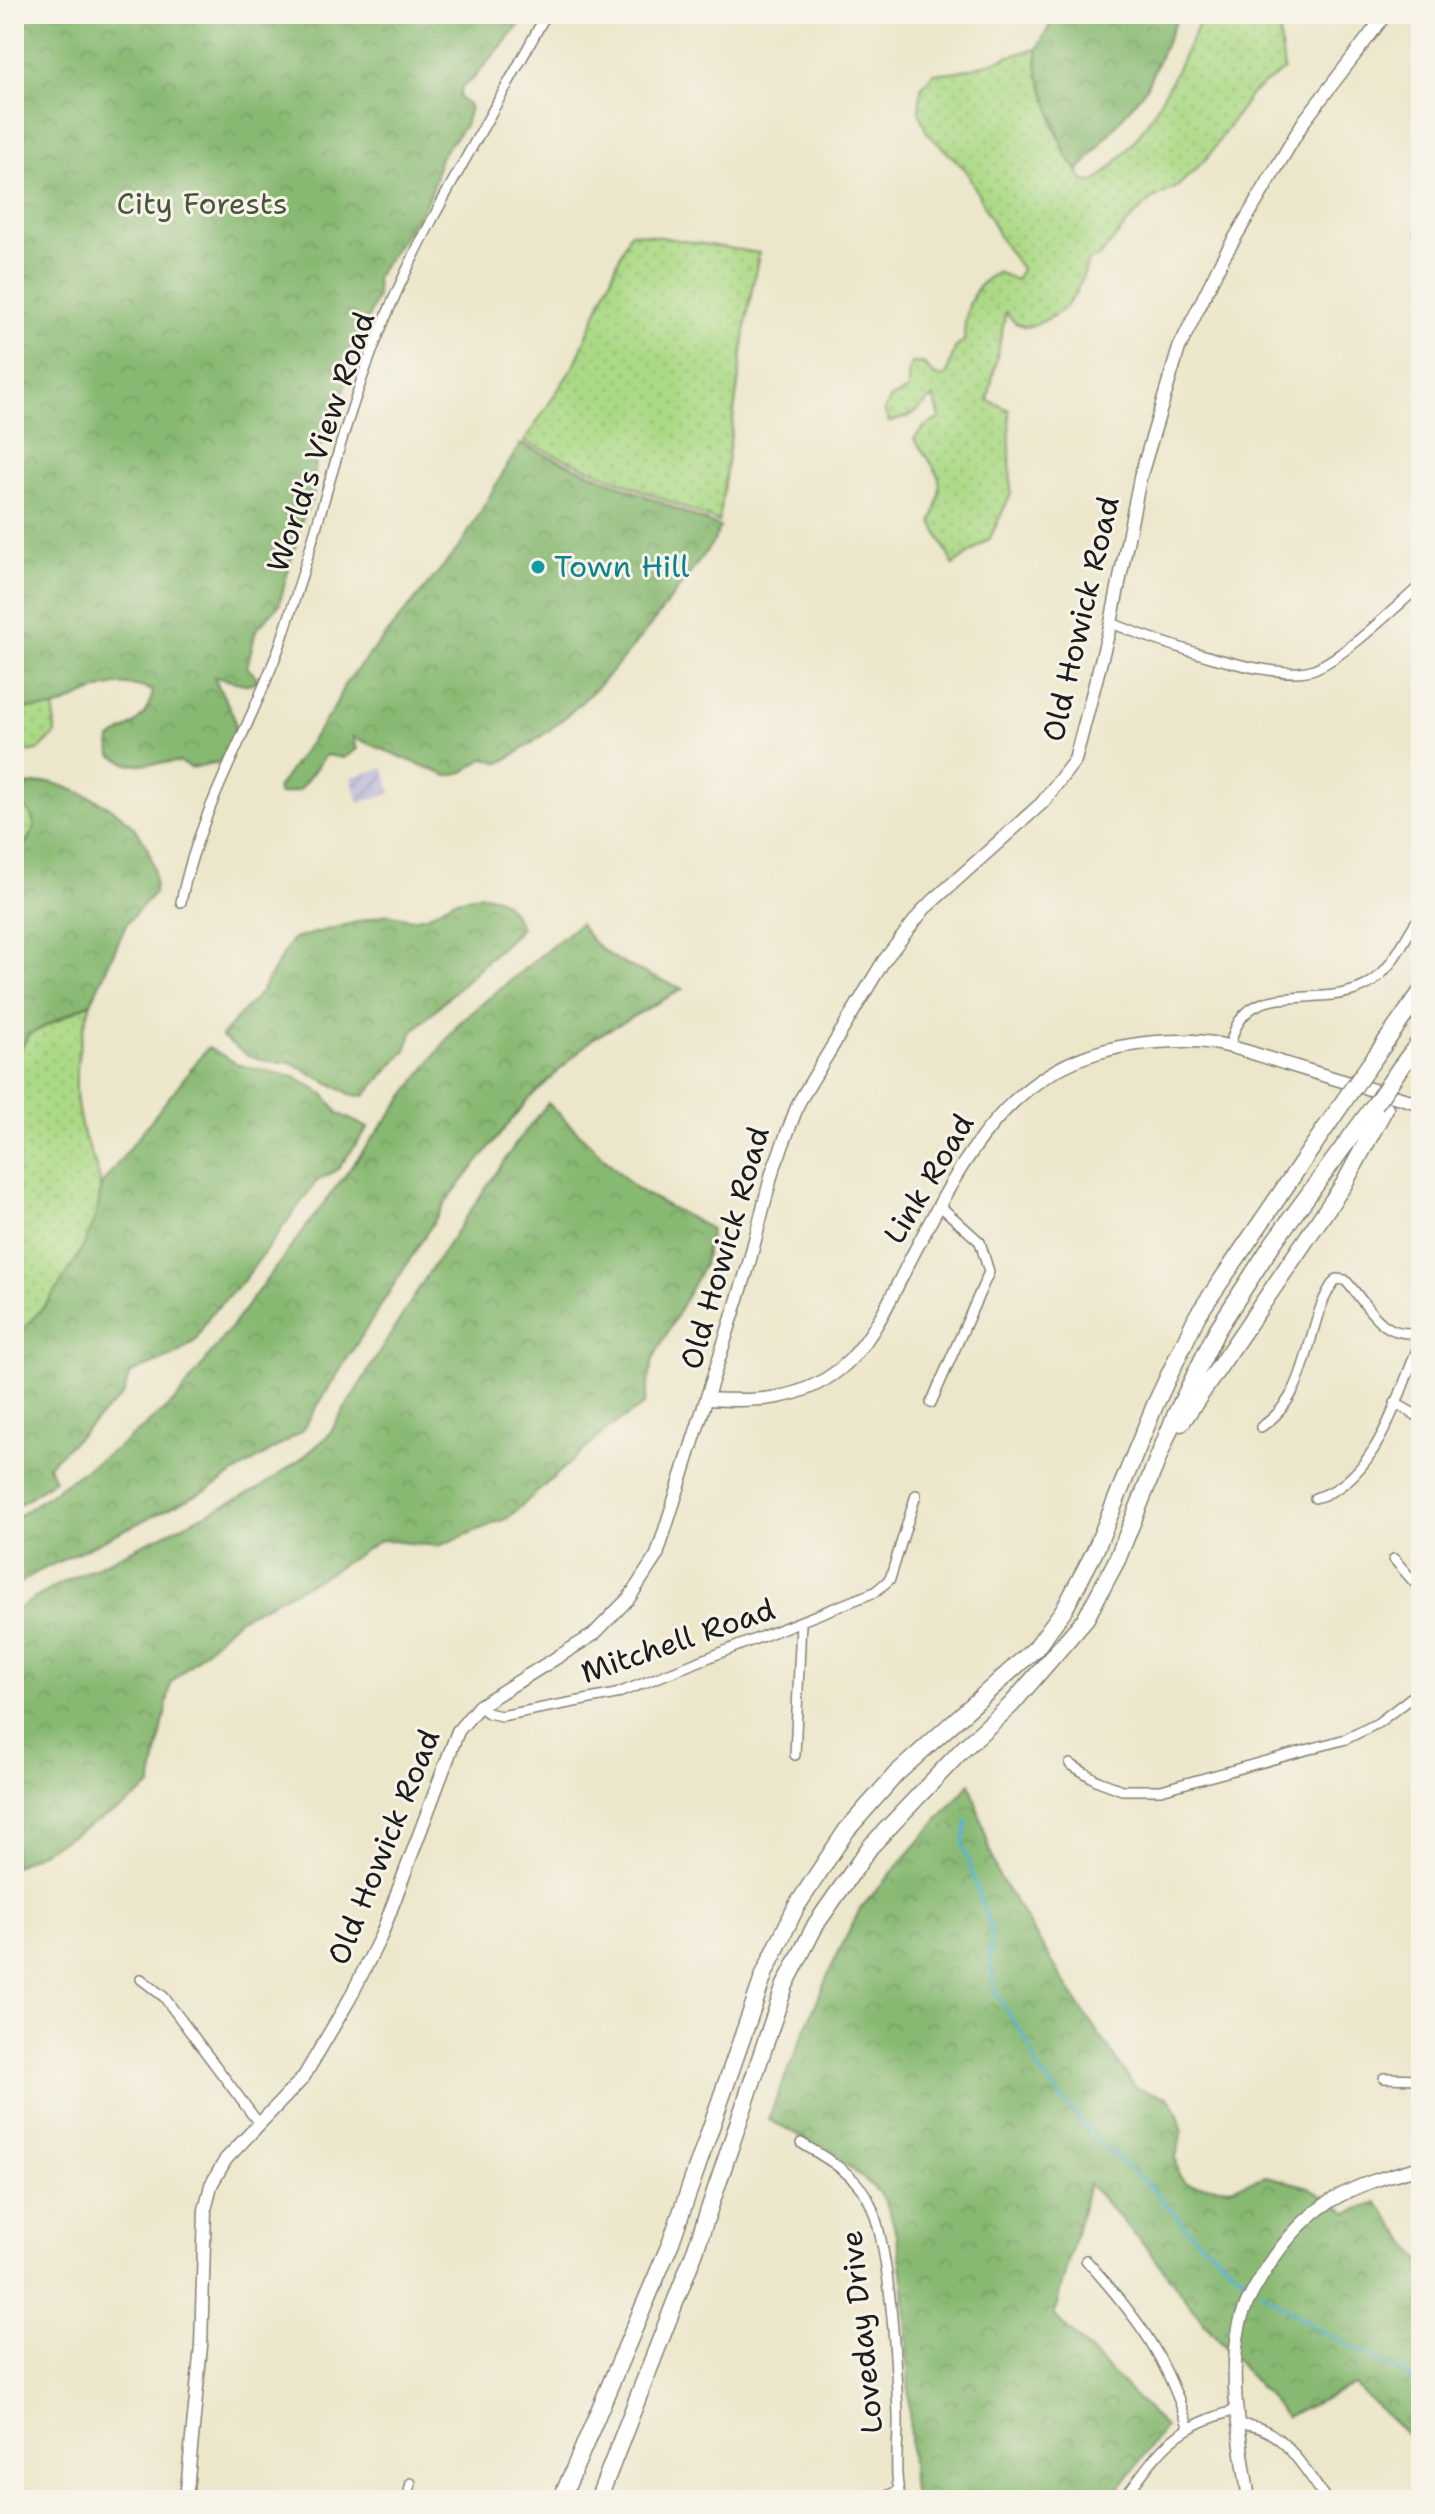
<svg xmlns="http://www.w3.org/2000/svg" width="1435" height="2514" font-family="'Shantell Sans',sans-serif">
<defs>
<pattern id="industrial-furrows" width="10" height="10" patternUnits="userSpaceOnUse" patternTransform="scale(2)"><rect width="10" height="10" fill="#c3c1db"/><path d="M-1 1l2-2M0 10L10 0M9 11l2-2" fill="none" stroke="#a7a5bb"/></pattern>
<pattern id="grass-dots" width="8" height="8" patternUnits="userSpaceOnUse" patternTransform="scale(2)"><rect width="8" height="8" fill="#abd985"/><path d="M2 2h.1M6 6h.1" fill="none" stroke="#93ba72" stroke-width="1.8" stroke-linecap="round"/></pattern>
<pattern id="forest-crowns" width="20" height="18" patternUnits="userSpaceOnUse" patternTransform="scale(2)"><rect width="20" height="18" fill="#88b972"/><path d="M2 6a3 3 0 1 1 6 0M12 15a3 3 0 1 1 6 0" fill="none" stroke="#759e62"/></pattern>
</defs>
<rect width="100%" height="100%" fill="#f7f3e8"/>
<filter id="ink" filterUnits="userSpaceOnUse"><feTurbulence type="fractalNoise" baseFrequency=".0125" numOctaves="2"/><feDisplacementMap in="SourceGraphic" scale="16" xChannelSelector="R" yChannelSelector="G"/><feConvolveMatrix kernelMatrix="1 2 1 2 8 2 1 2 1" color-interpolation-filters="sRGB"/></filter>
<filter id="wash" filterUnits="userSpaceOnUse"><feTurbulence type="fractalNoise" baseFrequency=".006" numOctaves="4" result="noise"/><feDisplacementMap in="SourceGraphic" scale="32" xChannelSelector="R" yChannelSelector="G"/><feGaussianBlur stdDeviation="1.8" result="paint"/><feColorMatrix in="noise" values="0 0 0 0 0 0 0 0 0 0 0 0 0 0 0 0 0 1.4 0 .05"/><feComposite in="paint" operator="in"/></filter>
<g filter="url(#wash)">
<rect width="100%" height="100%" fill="#ece6ca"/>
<path fill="url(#industrial-furrows)" d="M384,768L391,793L359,803L351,777Z"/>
<path fill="url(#grass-dots)" stroke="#647a50" stroke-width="2" d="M1208,14H1277L1284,70L1251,94L1207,158L1177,187L1153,199L1133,217L1099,257L1088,261C1077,299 1066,316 1026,327L1015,323L1006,312L988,400L1009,410L1011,494L990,538L953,565L932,522C947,477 940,476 914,439L924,427L940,418L934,397L908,417L889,422L884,410L891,398L908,390V371L912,363H923L935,376H946L955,348L964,341C964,313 970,286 997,272L1016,280L1021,269L1001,240L966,170L927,133L919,112L921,88L934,73C970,74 1001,56 1037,49L1038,73L1050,100L1053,124L1066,155L1084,181L1095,182C1147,140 1171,80 1200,22Z
M630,232L759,253L748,311L719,522L524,442L575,364Z
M30,705L54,708L55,734L40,749L14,756V710Z
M14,778L28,785L17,797L30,813L35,827L14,864Z
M91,1003C77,1048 69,1090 84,1135C89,1152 100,1169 100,1187C102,1235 48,1307 14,1338V1062L29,1035Z"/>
<path fill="url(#forest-crowns)" stroke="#526a47" stroke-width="2" d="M14,14H529L473,79L462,87L459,97L470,107L465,125L440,157L433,188L421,212L376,277L377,296L358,343L331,432L316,455L313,497L301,522L279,605L256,630L247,667L259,680L249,685L214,677C231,717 249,720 220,762L191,768L179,762L130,765L111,755L110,739C132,727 149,717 153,691C114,675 92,693 57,707C46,711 29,706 14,710Z
M1056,14H1179L1146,88L1079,171L1066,155L1038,73L1037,49Z
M520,444L720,527L714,541C653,623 591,713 500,763L485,758L463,772L447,776L353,737L357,749L344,758L326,755L299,790L279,795L277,789L283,780L334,708L344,685L461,545Z
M49,782C103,797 161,827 154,893L127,923L91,1003L29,1034L14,1061V864L35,827L30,813L17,797L28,785Z
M479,895C503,895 511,906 521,928L413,1031L406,1050L365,1096L352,1095L289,1062H270L247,1055L221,1036L260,993L292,939L387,914L410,919L427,916L453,901Z
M580,923C599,961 647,973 683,989L592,1039L527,1101L448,1199L301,1432L209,1489L37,1572L14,1587V1519L125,1442L177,1399L460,1022Z
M208,1047L240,1065L295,1077L324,1094L339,1114L368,1128L338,1169L316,1182L244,1280L209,1316L196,1340L175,1355L131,1373L123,1395L48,1465L55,1480L14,1508V1338C53,1302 98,1239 101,1185Z
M548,1103L636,1189L711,1229L704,1264L653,1359L644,1405L609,1428L508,1518L438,1546L381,1540L326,1575L238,1619L171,1683L151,1786L125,1806L14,1867V1611L54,1587L258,1489L300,1460L328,1436L429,1272L517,1142Z
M970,1783L997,1873L1079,2005L1136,2088L1168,2097L1178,2113L1182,2132L1176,2157L1179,2175L1186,2184L1230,2188L1266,2176L1309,2187L1348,2213L1377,2202L1421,2261V2448L1354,2385L1286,2417L1202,2321L1148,2249L1089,2184L1054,2315L1165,2427L1110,2500H914C904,2437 917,2235 879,2193C848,2160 807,2140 768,2119L829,1972L860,1909Z"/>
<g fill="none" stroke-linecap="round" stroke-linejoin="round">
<path stroke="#54b2d2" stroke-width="3" d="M967,1821L963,1846L992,1933L990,1958L994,1990L1027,2041L1038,2070L1094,2137L1152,2189L1192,2234L1253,2285
M1259,2290L1312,2326L1421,2383"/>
</g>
</g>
<g filter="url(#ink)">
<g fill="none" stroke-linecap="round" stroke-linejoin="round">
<defs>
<path id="street" d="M1421,219L1418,232L1421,247
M1111,623C1151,639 1275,684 1314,669C1343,658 1396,607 1421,585
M181,902C199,809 250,731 281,642C316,539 339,432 380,331C424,221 491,119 546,14
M1230,1047C1242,975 1313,1010 1363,987C1392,974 1403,938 1421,915
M931,1403L989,1272L980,1242L939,1205
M1395,1403L1421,1418
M1261,1427C1315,1392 1303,1321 1336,1279L1345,1280C1369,1305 1380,1340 1421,1332
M1315,1498C1378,1481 1398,1393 1421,1340
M1394,1559L1421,1590
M479,1706L488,1713L501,1716L616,1694L875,1592L890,1579L916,1495
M795,1755L801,1623
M1070,1764L1098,1781L1122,1790H1161L1346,1739L1378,1723L1421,1690
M141,1979L164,1997L260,2125
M1384,2078L1421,2079
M801,2143C826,2158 852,2172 867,2197C890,2238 896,2364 898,2414C899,2442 893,2473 901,2500
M1086,2260C1137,2317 1164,2352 1188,2426
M1239,2425C1282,2423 1304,2470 1327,2500
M407,2500L411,2483
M876,2500L898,2491
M1123,2500C1161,2448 1173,2427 1237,2410"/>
<path id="secondary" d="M708,1399C756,1402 800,1401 840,1369C870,1345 889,1302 906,1268C974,1136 1024,1037 1193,1041C1225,1042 1257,1055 1287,1064C1332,1078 1376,1091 1421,1104
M186,2500L201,2346L205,2210L211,2185L226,2159L303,2078L349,2000L381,1936L458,1731L479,1706L593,1635L629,1598L657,1555L748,1267L772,1173L799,1102L883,962L924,909L1042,803L1075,760L1111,623L1140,478L1179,348L1223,258L1304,121L1386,14
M1249,2500C1241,2443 1227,2380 1240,2323C1245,2303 1257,2284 1267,2268C1309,2202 1348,2186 1421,2167"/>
<path id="highway" d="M1375,1057L1421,992
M1400,1068L1421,1040
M1181,1423L1344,1184L1385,1108
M561,2500L671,2242L765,1972L796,1907L846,1831L896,1774L1036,1648L1065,1608L1095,1551L1155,1405L1197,1316L1348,1095
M598,2500L695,2251L785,1985L816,1924L870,1847L962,1750L1011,1705L1086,1618L1117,1560L1175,1416L1217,1330L1273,1243L1375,1104"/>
</defs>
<use href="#street" stroke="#848173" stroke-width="12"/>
<use href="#secondary" stroke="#848173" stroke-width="15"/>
<use href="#highway" stroke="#848173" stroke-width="19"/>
<use href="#street" stroke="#fff" stroke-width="9"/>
<use href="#secondary" stroke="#fff" stroke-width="12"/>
<use href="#highway" stroke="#fff" stroke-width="16"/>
<defs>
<path id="highway-bridge" d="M1348,1095L1375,1057
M1375,1104L1400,1068"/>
</defs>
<use href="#highway-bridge" stroke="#848173" stroke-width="19" stroke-linecap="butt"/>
<use href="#highway-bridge" stroke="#fff" stroke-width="16"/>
</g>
</g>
<circle fill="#0f9aa8" stroke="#f7f3e8" stroke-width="3" cx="538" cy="567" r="8"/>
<g text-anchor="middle" stroke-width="6" stroke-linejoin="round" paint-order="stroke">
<g font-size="30" fill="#47553c" stroke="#f7f3e8">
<text x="202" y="214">City Forests</text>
</g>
<g font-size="30" fill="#1c1c1c" stroke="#f7f3e8">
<text transform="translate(321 442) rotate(-71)" y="10">World's View Road</text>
<text transform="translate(1081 619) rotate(-77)" y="10">Old Howick Road</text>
<text transform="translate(929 1179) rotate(-59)" y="10">Link Road</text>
<text transform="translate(725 1248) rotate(-74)" y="10">Old Howick Road</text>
<text transform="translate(678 1641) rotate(-19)" y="10">Mitchell Road</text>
<text transform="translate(384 1847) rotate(-68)" y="10">Old Howick Road</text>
<text transform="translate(862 2332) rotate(-96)" y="10">Loveday Drive</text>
</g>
<g font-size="30" fill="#0d838f" stroke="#f7f3e8" text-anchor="start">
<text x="554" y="577">Town Hill</text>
</g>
</g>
<rect width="1435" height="2514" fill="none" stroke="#f7f3e8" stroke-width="48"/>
</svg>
